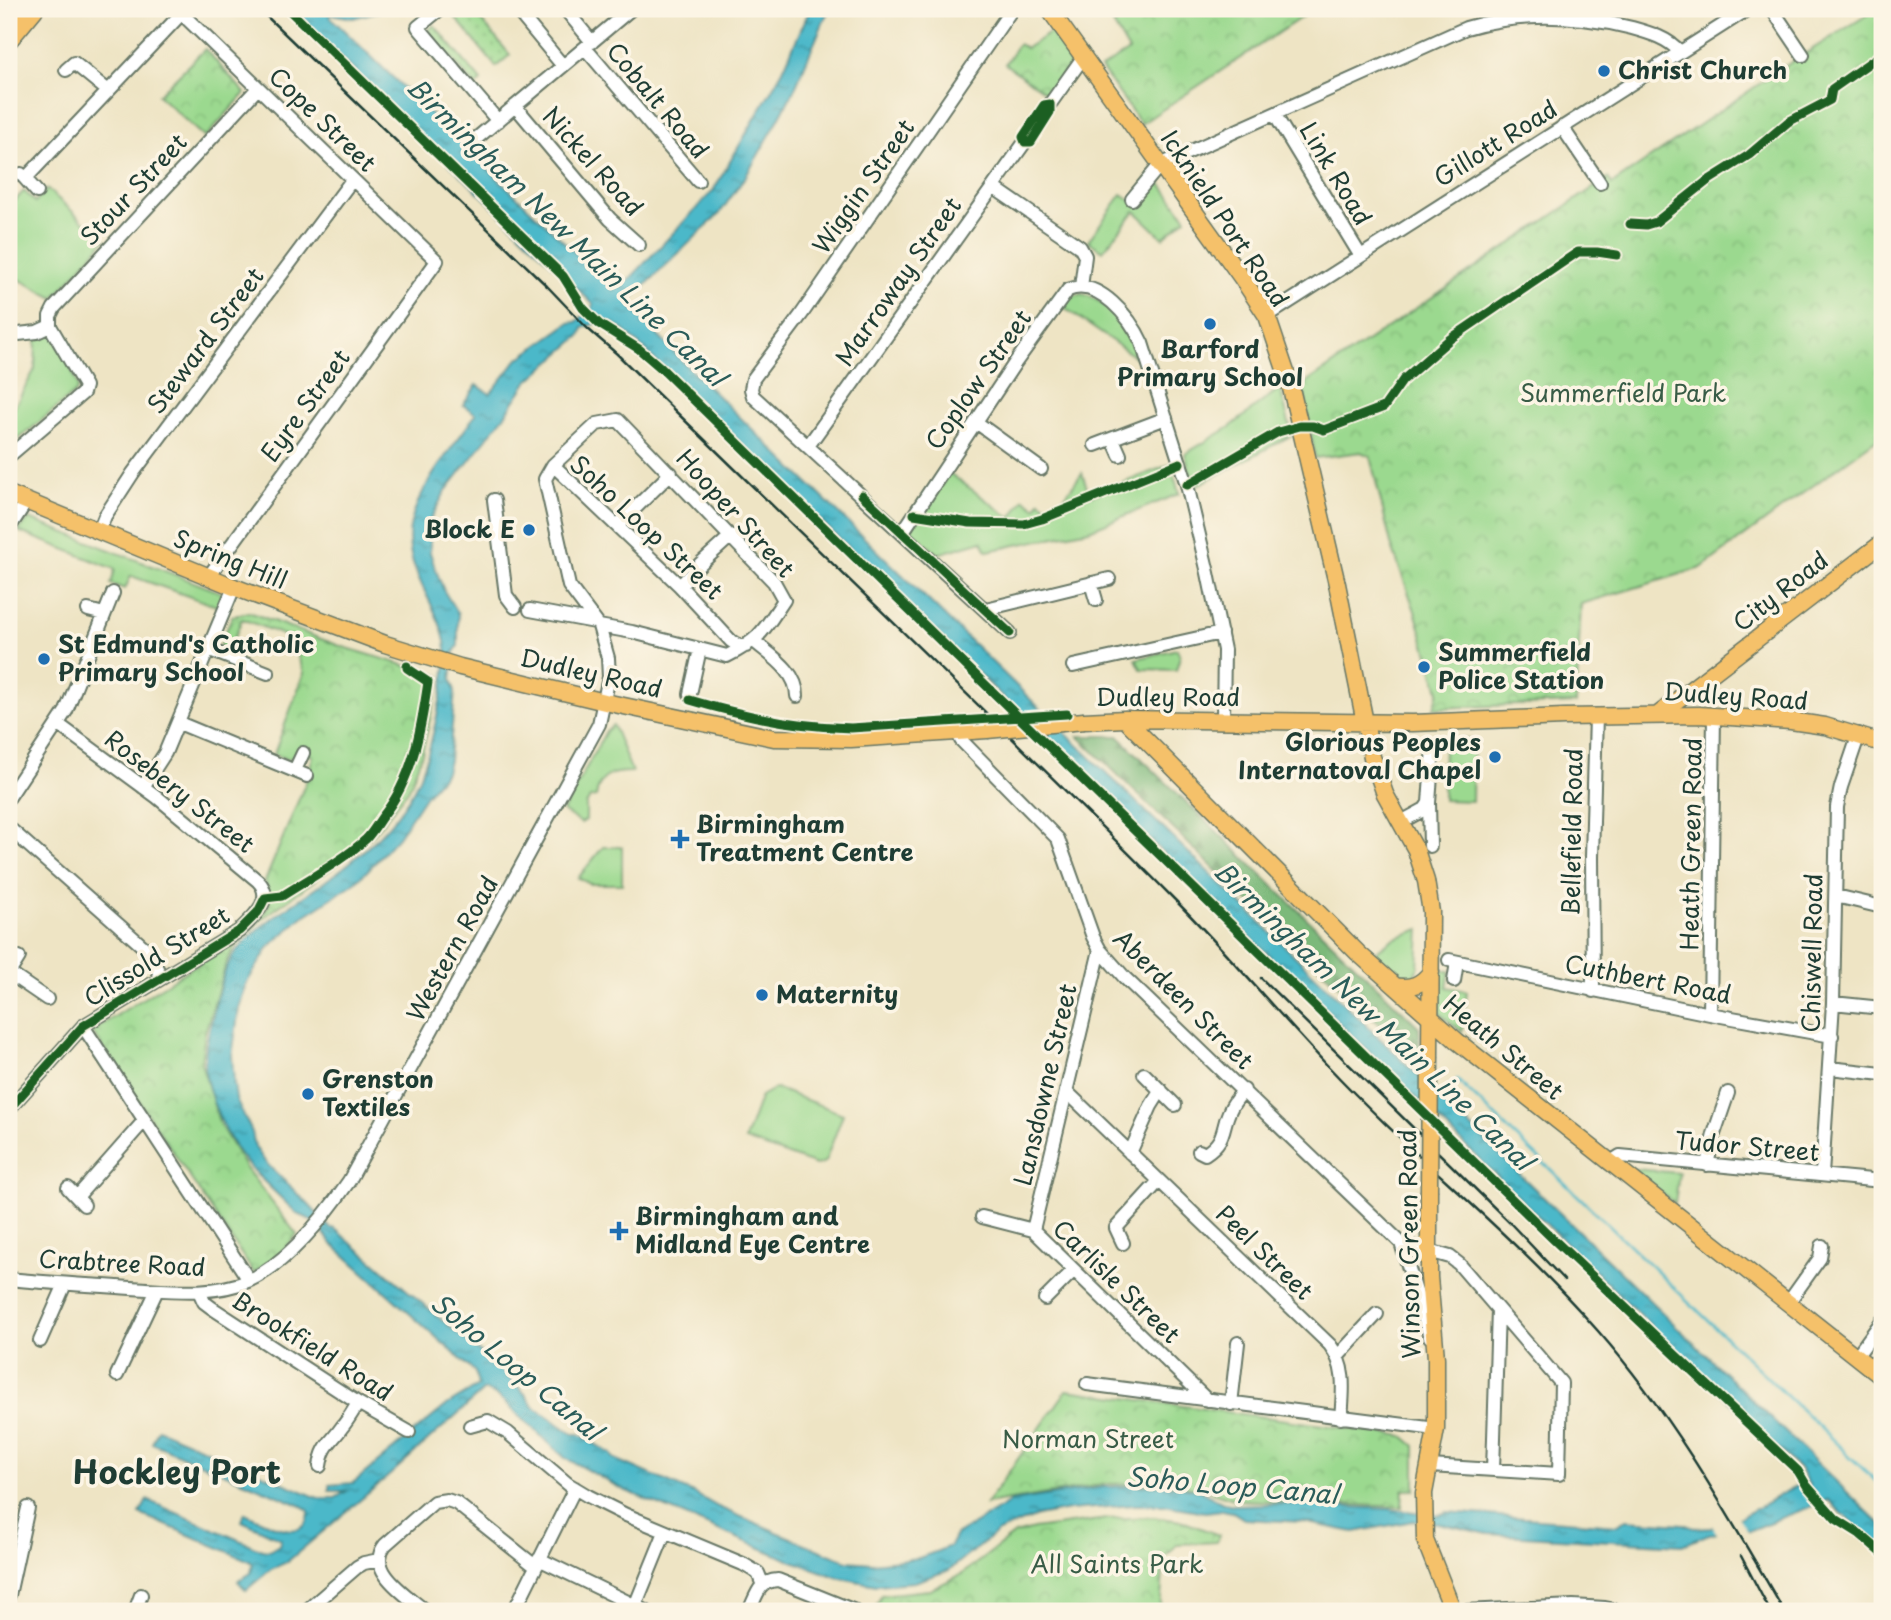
<svg xmlns="http://www.w3.org/2000/svg" width="1891" height="1620" font-family="'Playpen Sans',sans-serif">
<defs>
<pattern id="forest-firs" width="22" height="20" patternUnits="userSpaceOnUse" patternTransform="scale(1.75)"><rect width="22" height="20" fill="#7cb97a"/><path d="M5 1l3.5 6h-7zM16 11l3.5 6h-7z" fill="#659865"/></pattern>
<pattern id="park-crowns" width="20" height="18" patternUnits="userSpaceOnUse" patternTransform="scale(1.75)"><rect width="20" height="18" fill="#9bd98f"/><path d="M2 6a3 3 0 1 1 6 0M12 15a3 3 0 1 1 6 0" fill="none" stroke="#85bb7c"/></pattern>
<pattern id="garden-dots" width="8" height="8" patternUnits="userSpaceOnUse" patternTransform="scale(1.75)"><rect width="8" height="8" fill="#9bd98f"/><path d="M2 2h.1M6 6h.1" fill="none" stroke="#85bb7c" stroke-width="1.8" stroke-linecap="round"/></pattern>
<pattern id="water-ripples" width="26" height="14" patternUnits="userSpaceOnUse" patternTransform="scale(1.75)"><rect width="26" height="14" fill="#4cb8c9"/><path d="M2 4q2-2 4 0t4 0M15 11q2-2 4 0t4 0" fill="none" stroke="#3f97a4"/></pattern>
</defs>
<rect width="100%" height="100%" fill="#fcf5e5"/>
<filter id="ink" filterUnits="userSpaceOnUse"><feTurbulence type="fractalNoise" baseFrequency=".0143" numOctaves="2"/><feDisplacementMap in="SourceGraphic" scale="14" xChannelSelector="R" yChannelSelector="G"/><feConvolveMatrix kernelMatrix="1 2 1 2 8 2 1 2 1" color-interpolation-filters="sRGB"/></filter>
<filter id="wash" filterUnits="userSpaceOnUse"><feTurbulence type="fractalNoise" baseFrequency=".00686" numOctaves="4" result="noise"/><feDisplacementMap in="SourceGraphic" scale="28" xChannelSelector="R" yChannelSelector="G"/><feGaussianBlur stdDeviation="1.57" result="paint"/><feColorMatrix in="noise" values="0 0 0 0 0 0 0 0 0 0 0 0 0 0 0 0 0 1.4 0 .05"/><feComposite in="paint" operator="in"/></filter>
<g filter="url(#wash)">
<rect width="100%" height="100%" fill="#eee4c4"/>
<path fill="#9bd98f" stroke="#5d8b62" stroke-width="2" d="M1159,181L1186,218L1163,238L1135,211L1103,251L1088,241L1122,194L1137,204V200L1153,182Z
M47,189L105,240L54,298L9,274V207L24,191L35,202Z
M1081,294C1096,295 1122,319 1129,332C1134,340 1136,350 1138,359L1062,306L1068,297Z
M51,333L68,360L78,387L76,392L9,447V417L35,369L36,340Z
M1280,388L1292,435L1194,487L1185,454L1230,427Z
M1171,464L1179,494L1089,530L987,551L982,541L938,554L910,530L949,473L1011,518L1024,499L1036,507L1040,501L1054,511L1082,473L1090,496Z
M29,519L220,592L225,599L222,608L131,576L125,589L111,584L115,569L18,531Z
M1177,649L1180,656L1176,670L1141,669L1136,659Z
M613,725L632,772C612,772 599,775 596,797L590,798L586,805V820L581,823L563,811L606,731Z
M1444,738L1473,739L1472,801L1443,800Z
M603,847H622V884H590L578,878Z
M1420,929L1418,968L1413,977L1406,978L1386,966L1374,953L1393,939Z
M1439,971H1450L1447,987L1467,991L1462,1032L1438,1012Z
M775,1088L843,1114L825,1162L816,1165L745,1140L761,1096Z
M1635,1169L1679,1173L1675,1203L1633,1174Z"/>
<path fill="url(#forest-firs)" stroke="#4e7b57" stroke-width="2" d="M1078,736H1118L1419,1027L1420,1062L1236,890Z"/>
<path fill="url(#park-crowns)" stroke="#5d8b62" stroke-width="2" d="M1149,9H1314L1141,124L1101,68L1129,51L1113,24Z
M1877,9H1882V435L1701,568L1581,604L1576,703L1434,708L1439,691L1415,611L1391,544L1370,456L1361,452L1315,458L1303,385L1608,178L1612,184L1793,61Z
M1053,31L1074,59L1049,95L1005,64L1018,44L1026,48Z
M205,49L245,93L205,138L158,95Z
M249,612L340,646L440,676L422,754L409,789L373,835L343,860L263,918L236,945L227,961L205,1033L201,1063L220,1125L245,1167L297,1235L279,1255L254,1273L92,1031L249,931L269,905V895L265,881L306,782L313,756L299,749L292,758L286,759L274,754L304,673L291,638L242,619L228,653L219,649L232,616Z
M1067,1390L1403,1436L1415,1446V1490H1403L1402,1507L1237,1500L1202,1489L1168,1483L1107,1484L986,1504Z
M1152,1517L1182,1521L1219,1535L1217,1542L1177,1544L1164,1559L1160,1611H874L881,1595L930,1590L962,1574L1015,1534L1034,1529L1107,1519Z"/>
<path fill="url(#garden-dots)" stroke="#5d8b62" stroke-width="2" d="M453,9H472L510,55L496,67L450,11Z
M434,25L481,81L475,86L428,30Z"/>
<path fill="url(#water-ripples)" stroke="#367a7e" stroke-width="2" fill-rule="evenodd" d="M290,9H388L353,18L331,14L329,16L614,290L623,286L713,191L783,70L810,9H829L794,90L775,126L746,176L719,214L629,301V305L683,362L1882,1526V1551L1828,1500L1750,1530L1709,1534L1682,1545L1488,1534L1438,1523L1413,1521L1354,1532L1303,1522L1244,1519L1233,1512L1222,1510L1205,1512L1163,1505H1134L1069,1510L1037,1516L996,1533L949,1570L915,1582L876,1585L836,1577L787,1559L624,1490L565,1458L498,1396L484,1390L392,1473L287,1562L271,1569L246,1590L238,1581L251,1573L253,1564L250,1561L140,1514L147,1500L262,1550L269,1551L279,1545L281,1539L242,1521L245,1513C261,1520 309,1548 309,1511L302,1506L152,1443L158,1429L318,1498H335L347,1491H329V1485L353,1483L447,1405L478,1386L475,1372L331,1243C320,1228 316,1220 297,1214C280,1196 261,1180 245,1161C228,1140 208,1097 205,1070C204,1054 207,1038 211,1023C217,1001 221,972 235,953C257,926 285,909 313,890C361,857 410,816 427,757C434,732 448,671 446,648C441,605 400,569 411,522C421,483 454,446 476,414L463,405L477,385L490,394L517,360L569,323L576,322L592,309L593,304ZM603,321L613,323L625,331L1800,1470L1810,1486L1806,1490L1801,1485H1798L1741,1517L1714,1527L1694,1528L1683,1524L1626,1520L1617,1525L1460,1513L1447,1512L1439,1515L1389,1509L1281,1504L1235,1505L1223,1503L1198,1490L1182,1487L1163,1485L1104,1487L1012,1501L956,1535L950,1546L938,1551L919,1558L872,1563L847,1561L831,1555L718,1507L695,1494L613,1458L611,1454L579,1434H573L533,1406L525,1394L502,1371L335,1229L330,1228L309,1205L266,1163L255,1147L252,1132L236,1099L234,1083L232,1056L239,1008L246,984L269,947L301,918L353,884L368,870L398,837L426,795L446,772L449,760L455,691L451,680L454,652L458,646V614L444,591L434,565L430,552V520L445,492L505,415L527,382L580,336L583,328Z"/>
<path fill="#eee4c4" d="M1737,1515L1749,1534L1719,1537L1711,1524Z"/>
<g fill="none" stroke-linecap="round" stroke-linejoin="round">
<path stroke="#4cb8c9" stroke-width="2.5" d="M1457,1080L1882,1487"/>
</g>
</g>
<g filter="url(#ink)">
<g fill="none" stroke-linecap="round" stroke-linejoin="round">
<defs>
<path id="minor" d="M177,9L437,261L209,576
M440,9L418,27L498,121
M516,9L563,66
M565,9L592,42
M1772,9L1803,55
M585,48L698,181
M66,70L74,63L107,90
M1050,104L1084,56
M515,106L610,219L639,245
M1275,115L1360,255
M1562,127L1600,183
M471,143L631,9
M21,174L37,192
M26,178L182,13
M993,187L1080,247L1085,256L1081,287
M1132,199L1160,165L1466,28C1521,12 1576,14 1632,28C1650,33 1668,38 1680,52
M1267,316L1748,9
M50,326V316L54,308L258,88
M9,335L37,332L50,326
M976,422L1041,469
M1113,439L1120,455
M1095,445L1166,418
M808,446L1025,142
M9,456L83,393L85,386L50,326
M553,465L680,586L731,641L739,646H746
M494,500L506,595L515,607
M618,525L671,473
M9,528L26,502
M99,531L105,516L133,473L352,180
M902,533L1015,363L1068,290C1099,277 1131,319 1142,343L1187,485L1208,573L1224,650L1223,720
M1091,583L1096,600
M680,586L700,564L731,536
M986,609L1109,579
M88,610L104,614
M530,610L595,622
M1010,633L753,396L751,389L753,379L801,315L1012,9
M754,641C771,656 797,671 797,696
M210,650L268,673
M1073,666L1221,633
M690,694L700,649
M179,723L307,776
M958,733L961,740L1058,839L1093,937L1100,950L1125,978L1401,1243L1450,1257L1459,1264L1561,1383L1559,1474L1430,1466
M295,770L303,753
M143,787L165,753L234,587
M9,797L66,711L113,593
M1401,822L1425,809L1429,803
M9,828L147,950L162,978
M1430,846L1429,803L1433,747
M1836,896L1882,907
M19,957L9,973L47,999
M1449,960L1710,1014L1832,1036
M1454,981L1457,962
M1593,991L1592,857L1596,716
M1833,1003L1882,1008
M1710,1014L1714,715
M83,1026L249,1280
M1830,1068L1882,1074
M1144,1074L1175,1105
M1066,1091L1330,1345C1347,1367 1343,1392 1341,1418
M9,1109L83,1026L239,931C252,918 276,899 258,881L157,797L59,725
M1199,1151L1205,1154C1227,1140 1221,1128 1230,1110C1233,1103 1239,1096 1244,1090
M1130,1153L1151,1106L1161,1090
M1609,1163L1620,1156L1882,1181
M1707,1165L1714,1134L1728,1093
M1822,1175L1833,1003L1837,807L1841,787L1859,734
M68,1188L84,1205
M77,1197L144,1121
M982,1217L1033,1230L1207,1400
M1033,1230L1100,950
M1123,1243L1116,1228L1159,1181
M1401,1243L1430,1337
M9,1279C50,1283 90,1285 131,1288C170,1290 211,1296 248,1281C288,1263 325,1216 349,1181L599,724L609,677L608,658L599,626L569,586L545,479L553,465L597,424L618,420L774,582L784,600C763,631 761,639 727,656L632,632L599,626
M199,1291L204,1302L212,1308L358,1403L409,1432
M1045,1299L1074,1270
M1788,1303L1820,1258L1822,1246
M40,1341L65,1284
M1338,1356L1377,1314
M1856,1357L1882,1321
M117,1375L157,1290
M1087,1384L1436,1429
M1231,1404L1238,1343
M470,1426L488,1421L508,1433L568,1484L588,1496L626,1515L743,1564L758,1573L762,1583
M320,1466C323,1445 331,1443 342,1427C348,1420 353,1411 358,1403
M1493,1470L1498,1310
M539,1559L646,1611
M9,1595L28,1508
M635,1606L665,1532
M135,1611L141,1595
M306,1611L357,1567L364,1563L379,1560
M425,1611C408,1596 365,1570 385,1545L434,1502L447,1500L456,1503L535,1566
M514,1611L575,1488
M749,1611C757,1595 758,1581 778,1580L855,1611
M1465,1611L1573,1606L1605,1608L1619,1611"/>
<path id="major" d="M1049,9L1242,278L1267,316L1290,384L1337,584L1372,757L1385,794L1416,850L1426,881L1431,912L1430,1056
M9,494L234,587L385,644L460,667L605,702L774,738L851,739L987,730
M1659,714L1882,543
M1125,719L1358,953L1457,1041L1882,1377
M1084,721L1125,719L1413,723L1564,717L1699,715L1791,721L1825,726L1882,743
M1395,986C1411,989 1421,985 1431,972
M1429,1191V1277L1436,1358V1429L1424,1493L1425,1540L1453,1611"/>
<path id="highway" d="M9,39L34,9"/>
</defs>
<use href="#minor" stroke="#677766" stroke-width="16"/>
<use href="#major" stroke="#677766" stroke-width="19"/>
<use href="#highway" stroke="#677766" stroke-width="21"/>
<use href="#minor" stroke="#fff" stroke-width="12"/>
<use href="#major" stroke="#f5c16b" stroke-width="16"/>
<use href="#highway" stroke="#f5c16b" stroke-width="18"/>
<path stroke="#1f3d34" stroke-width="2.5" d="M259,9L547,286L588,329L617,354C802,536 991,714 1174,899C1227,952 1275,1010 1326,1064C1413,1157 1514,1235 1598,1331C1673,1416 1727,1513 1784,1611
M1261,978L1511,1224L1564,1280
M1741,1556L1770,1611"/>
<defs>
<path id="major-bridge" d="M987,730L1084,721
M1429,1191L1430,1056"/>
</defs>
<use href="#major-bridge" stroke="#677766" stroke-width="19" stroke-linecap="butt"/>
<use href="#major-bridge" stroke="#f5c16b" stroke-width="16"/>
<defs>
<path id="cycleway" d="M288,9L563,276L583,308L599,324L639,349L661,368L1552,1238L1798,1471L1807,1486L1836,1519L1860,1534L1882,1553
M1050,104V112L1031,142H1025L1023,137L1044,105Z
M1630,224L1646,225L1656,222L1706,182L1749,155L1788,122L1830,100L1832,89L1882,54
M1187,485L1278,432L1300,426H1313L1324,430L1384,407L1403,380L1450,339L1578,252H1597L1617,255
M862,495L1010,633
M914,514L970,523L1024,524L1042,519L1180,463
M690,700C743,716 796,727 851,728L1067,714
M9,1109L83,1026L239,931L258,912L265,898L282,896C310,878 342,861 366,839C372,833 377,824 382,817C413,779 421,730 428,682L407,668V666"/>
</defs>
<use href="#cycleway" stroke="#fcf5e5" stroke-width="13"/>
<use href="#cycleway" stroke="#1b5e20" stroke-width="9"/>
</g>
</g>
<g fill="#1f6fb2" stroke="#fcf5e5" stroke-width="2.5">
<circle cx="1604" cy="71" r="7"/>
<circle cx="1210" cy="324" r="7"/>
<circle cx="529" cy="530" r="7"/>
<circle cx="44" cy="659" r="7"/>
<circle cx="1424" cy="667" r="7"/>
<circle cx="1495" cy="757" r="7"/>
<path d="M676.5 828.5h7v7h7v7h-7v7h-7v-7h-7v-7h7z"/>
<circle cx="762" cy="995" r="7"/>
<circle cx="308" cy="1094" r="7"/>
<path d="M615.5 1220.5h7v7h7v7h-7v7h-7v-7h-7v-7h7z"/>
</g>
<g text-anchor="middle" stroke-width="7" stroke-linejoin="round" paint-order="stroke">
<g font-size="24" font-weight="bold" fill="#1f3d34" stroke="#fcf5e5" text-anchor="start">
<text x="1618" y="79">Christ Church</text>
<text x="1210" y="358" text-anchor="middle">Barford<tspan x="1210" dy="28">Primary School</tspan></text>
<text x="515" y="538" text-anchor="end">Block E</text>
<text x="58" y="653">St Edmund's Catholic<tspan x="58" dy="28">Primary School</tspan></text>
<text x="1438" y="661">Summerfield<tspan x="1438" dy="28">Police Station</tspan></text>
<text x="1481" y="751" text-anchor="end">Glorious Peoples<tspan x="1481" dy="28">Internatoval Chapel</tspan></text>
<text x="696" y="833">Birmingham<tspan x="696" dy="28">Treatment Centre</tspan></text>
<text x="776" y="1003">Maternity</text>
<text x="322" y="1088">Grenston<tspan x="322" dy="28">Textiles</tspan></text>
<text x="635" y="1225">Birmingham and<tspan x="635" dy="28">Midland Eye Centre</tspan></text>
</g>
<g font-size="24" fill="#1f3d34" stroke="#fcf5e5">
<text transform="translate(657 101) rotate(50)" y="8">Cobalt Road</text>
<text transform="translate(322 120) rotate(44)" y="8">Cope Street</text>
<text transform="translate(1496 144) rotate(-32)" y="8">Gillott Road</text>
<text transform="translate(592 162) rotate(48)" y="8">Nickel Road</text>
<text transform="translate(1335 174) rotate(59)" y="8">Link Road</text>
<text transform="translate(864 187) rotate(-55)" y="8">Wiggin Street</text>
<text transform="translate(134 190) rotate(-47)" y="8">Stour Street</text>
<text transform="translate(1224 219) rotate(56)" y="8">Icknield Port Road</text>
<text transform="translate(899 282) rotate(-55)" y="8">Marroway Street</text>
<text transform="translate(206 341) rotate(-53)" y="8">Steward Street</text>
<text transform="translate(979 380) rotate(-55)" y="8">Coplow Street</text>
<text transform="translate(306 406) rotate(-54)" y="8">Eyre Street</text>
<text transform="translate(735 514) rotate(48)" y="8">Hooper Street</text>
<text transform="translate(646 528) rotate(43)" y="8">Soho Loop Street</text>
<text transform="translate(230 560) rotate(22)" y="8">Spring Hill</text>
<text transform="translate(1781 592) rotate(-38)" y="8">City Road</text>
<text transform="translate(591 674) rotate(13)" y="8">Dudley Road</text>
<text transform="translate(1736 697) rotate(4)" y="8">Dudley Road</text>
<text x="1168" y="706">Dudley Road</text>
<text transform="translate(179 792) rotate(38)" y="8">Rosebery Street</text>
<text transform="translate(1573 832) rotate(-89)" y="8">Bellefield Road</text>
<text transform="translate(1692 844) rotate(-89)" y="8">Heath Green Road</text>
<text transform="translate(453 949) rotate(-61)" y="8">Western Road</text>
<text transform="translate(1813 953) rotate(-89)" y="8">Chiswell Road</text>
<text transform="translate(157 957) rotate(-32)" y="8">Clissold Street</text>
<text transform="translate(1648 980) rotate(11)" y="8">Cuthbert Road</text>
<text transform="translate(1183 1000) rotate(45)" y="8">Aberdeen Street</text>
<text transform="translate(1503 1048) rotate(40)" y="8">Heath Street</text>
<text transform="translate(1046 1085) rotate(-77)" y="8">Lansdowne Street</text>
<text transform="translate(1747 1147) rotate(5)" y="8">Tudor Street</text>
<text transform="translate(1410 1244) rotate(-91)" y="8">Winson Green Road</text>
<text transform="translate(1264 1253) rotate(44)" y="8">Peel Street</text>
<text transform="translate(122 1264) rotate(3)" y="8">Crabtree Road</text>
<text transform="translate(1116 1282) rotate(44)" y="8">Carlisle Street</text>
<text transform="translate(312 1347) rotate(32)" y="8">Brookfield Road</text>
</g>
<g font-size="24" fill="#385c46" stroke="#fcf5e5">
<text x="1623" y="402">Summerfield Park</text>
<text x="1088" y="1448">Norman Street</text>
<text x="1117" y="1573">All Saints Park</text>
</g>
<g font-size="26" font-style="italic" fill="#2a5c59" stroke="#fcf5e5">
<text transform="translate(566 232) rotate(44)" y="9">Birmingham New Main Line Canal</text>
<text transform="translate(1373 1016) rotate(44)" y="9">Birmingham New Main Line Canal</text>
<text transform="translate(516 1367) rotate(40)" y="9">Soho Loop Canal</text>
<text transform="translate(1232 1486) rotate(5)" y="9">Soho Loop Canal</text>
</g>
<g font-size="32" font-weight="bold" fill="#1f3d34" stroke="#fcf5e5">
<text x="177" y="1484">Hockley Port</text>
</g>
</g>
<rect width="1891" height="1620" fill="none" stroke="#fcf5e5" stroke-width="35"/>
</svg>
